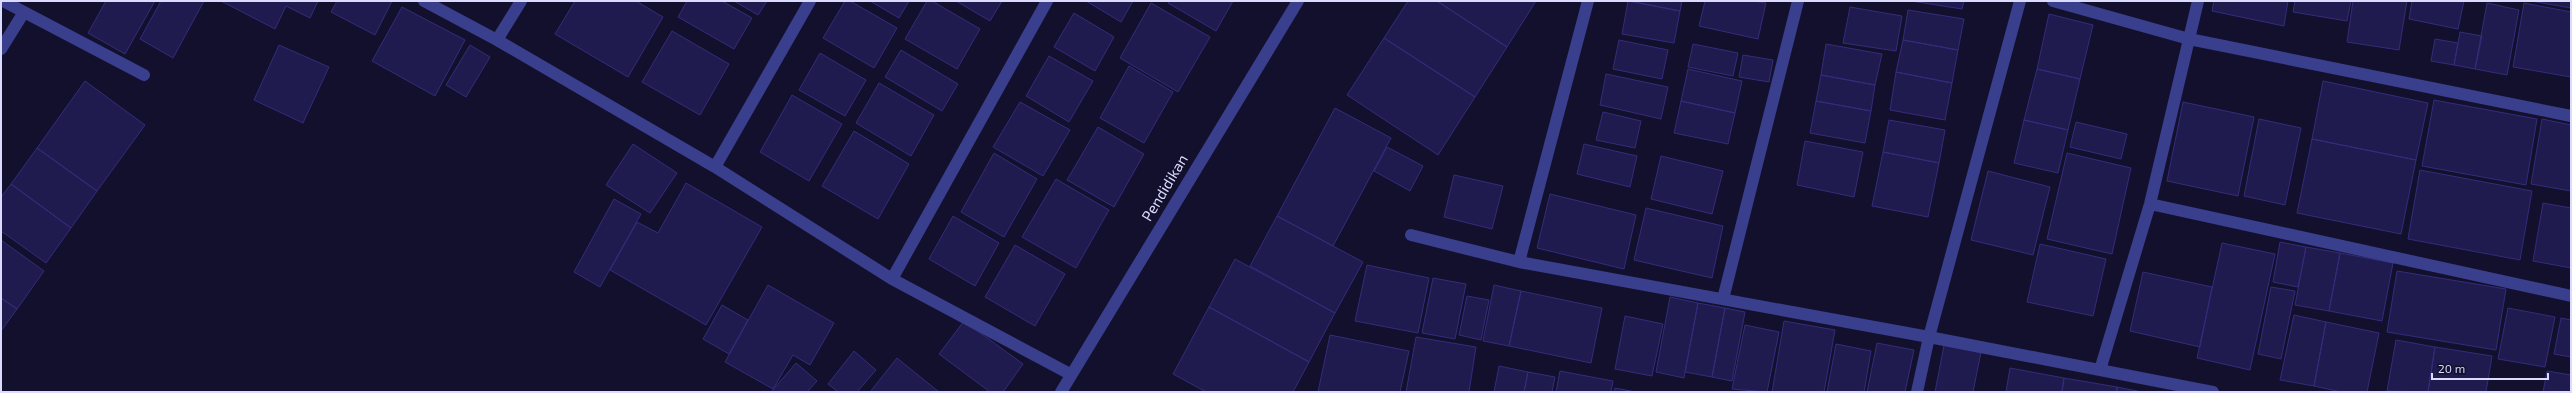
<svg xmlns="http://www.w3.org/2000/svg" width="2572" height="393" font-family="'Exo 2',sans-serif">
<rect width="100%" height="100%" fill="#12102c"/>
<path fill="#201b4e" stroke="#342c7b" d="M106,1H155L125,54L88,33Z
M161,1H204L173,58L140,39Z
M221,1H318L310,18L286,6L275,29Z
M337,1H392L375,35L331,12Z
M575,1H636L663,17L628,77L555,34Z
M687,1H722L752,18L734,49L678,17Z
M734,1H767L758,15Z
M845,1H850L897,28L874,68L823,38Z
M870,1H909L899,18Z
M927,1H932L980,29L957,69L905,39Z
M956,1H1002L990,21Z
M1086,1H1133L1121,22Z
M1169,1H1233L1216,31L1168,3Z
M1408,1H1437L1507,47L1475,97L1384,38Z
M1437,1H1536L1507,47Z
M1628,1L1680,11L1674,43L1622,34Z
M1630,1H1682L1680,11Z
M1705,1H1754L1766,3L1758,39L1699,26Z
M1911,1H1964L1962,9Z
M2214,1H2288L2284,26L2212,11Z
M2295,1H2351L2347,21L2293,12Z
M2353,1H2407L2399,50L2347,42Z
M2412,1H2464L2458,29L2409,19Z
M2531,1H2571V8Z
M1151,3L1210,37L1178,92L1120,58Z
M2487,3L2519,10L2507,75L2475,69Z
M2524,3L2571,12V77L2513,67Z
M402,7L465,40L435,96L372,61Z
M1850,7L1902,16L1896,51L1843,43Z
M1908,10L1964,19L1958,50L1903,40Z
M1074,13L1114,37L1095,71L1054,47Z
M2049,14L2093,25L2080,79L2037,69Z
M672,31L729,64L700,115L642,82Z
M2460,32L2482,36L2475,69L2454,65Z
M1384,38L1475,97L1438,155L1347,95Z
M2435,39L2458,43L2454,65L2431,61Z
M1619,40L1668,50L1662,79L1613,69Z
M1903,40L1958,50L1952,83L1896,72Z
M1693,44L1738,53L1733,76L1688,67Z
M1826,44L1882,54L1875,85L1821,75Z
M279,45L329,67L303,123L254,100Z
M470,45L490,57L466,97L446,85Z
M901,50L958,84L942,111L885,77Z
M820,53L866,80L845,116L799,90Z
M1743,55L1773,60L1769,82L1739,77Z
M1049,56L1093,81L1069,122L1026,96Z
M1129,66L1173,92L1144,143L1100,118Z
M1688,69L1742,81L1735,113L1681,101Z
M2037,69L2080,79L2068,130L2024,120Z
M1896,72L1952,83L1945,120L1890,110Z
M1606,74L1668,87L1661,119L1600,105Z
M1821,75L1875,85L1871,111L1816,101Z
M85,81L145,125L97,191L37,148Z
M2323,81L2428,103L2416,160L2312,139Z
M879,83L934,115L911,156L856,123Z
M792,95L842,124L809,181L760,152Z
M2434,100L2537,119L2526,185L2422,166Z
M1681,101L1735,113L1728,144L1674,133Z
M1816,101L1871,111L1865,143L1810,133Z
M1020,102L1070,130L1043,176L993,147Z
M2183,102L2254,117L2238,196L2167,181Z
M1335,108L1391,138L1333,246L1277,216Z
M1603,112L1641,121L1635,148L1596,140Z
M2259,119L2301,128L2285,205L2244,196Z
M2542,119L2571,125V191L2531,184Z
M1889,120L1945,130L1939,163L1883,152Z
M2024,120L2068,130L2058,173L2014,163Z
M2076,122L2127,134L2121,159L2070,147Z
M1098,127L1144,154L1114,207L1067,180Z
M854,131L909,164L878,219L822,186Z
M2312,139L2416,160L2401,234L2297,213Z
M1805,141L1863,152L1854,197L1797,185Z
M633,144L677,173L650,213L606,185Z
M1584,144L1637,156L1630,187L1577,174Z
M1387,147L1423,166L1410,191L1374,171Z
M37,148L97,191L71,228L11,184Z
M1883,152L1939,163L1928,217L1872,206Z
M994,153L1037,179L1004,237L961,212Z
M2067,153L2131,168L2112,254L2047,239Z
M1661,156L1723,171L1712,214L1651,199Z
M2420,170L2532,191L2520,260L2408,239Z
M1988,171L2050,187L2033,255L1971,240Z
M1454,175L1503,186L1492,229L1444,217Z
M1056,179L1109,210L1076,268L1022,237Z
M686,183L762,227L706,325L610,270L637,222L658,233Z
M11,184L71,228L46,263L1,231V197Z
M1550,194L1636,215L1624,269L1537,248Z
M614,199L641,214L600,287L574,272Z
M2543,203L2571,208V268L2533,261Z
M1646,208L1723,226L1712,278L1634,260Z
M953,216L999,243L975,286L929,259Z
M1277,216L1363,262L1335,313L1250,266Z
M1,240L44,271L17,309L1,298Z
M2280,242L2306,247L2298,287L2273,282Z
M2222,243L2275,254L2250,370L2197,358Z
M2040,244L2106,259L2093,316L2027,302Z
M1015,245L1065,274L1035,326L985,297Z
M2306,247L2340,253L2329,311L2295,305Z
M2340,253L2393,263L2382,321L2329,311Z
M1235,259L1335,313L1309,362L1209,307Z
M1367,265L1429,278L1418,333L1355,321Z
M2397,271L2506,289L2496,350L2387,332Z
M2143,272L2212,287L2200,347L2130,331Z
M1433,278L1466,284L1455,339L1422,333Z
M768,285L834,323L810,365L793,355L773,389L725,362Z
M1494,285L1521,291L1509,346L1483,341Z
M2271,287L2295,291L2281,359L2258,354Z
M1521,291L1602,308L1591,363L1509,346Z
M1467,296L1489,300L1481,340L1459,335Z
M1670,297L1698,303L1684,378L1656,372Z
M1,298L17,309L1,331Z
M1698,303L1725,308L1712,377L1685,372Z
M722,305L748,320L729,354L703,339Z
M1209,307L1309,362L1293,392H1206L1173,374Z
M1725,308L1745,312L1732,381L1712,377Z
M2508,308L2555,317L2545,367L2498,359Z
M2294,315L2326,322L2314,386L2280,380Z
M1625,316L1663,324L1652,376L1615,369Z
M2561,318L2571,320V357L2554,354Z
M964,321L1023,364L1003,392H990L939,354Z
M1784,321L1835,330L1824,392H1772Z
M2326,322L2379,333L2367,392H2341L2314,386Z
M1745,325L1779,332L1767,392L1732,389Z
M1330,335L1409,351L1400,392H1318Z
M1416,337L1476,347L1469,392H1406Z
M2396,340L2435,347L2428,392L2387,391Z
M1877,343L1914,350L1905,392H1867Z
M1836,344L1871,351L1864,392H1827Z
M1944,345L1981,352L1973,392H1935Z
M2435,347L2492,356L2486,392H2428Z
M854,351L876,370L857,392H838L828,384Z
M897,358L939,392H870Z
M796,363L817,381L807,392H771Z
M1499,366L1528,372L1524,392H1494Z
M2010,368L2064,378L2062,392H2006Z
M1560,371L1613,381L1611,392H1556Z
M2547,371L2571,375V392H2543Z
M1528,372L1555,377L1552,392H1524Z
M2064,378L2117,387V392H2062Z
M2117,387L2142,392H2117Z
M1615,388L1636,392H1614Z"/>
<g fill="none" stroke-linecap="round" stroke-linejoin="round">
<path stroke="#393e8d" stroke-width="12" d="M3,1L144,75
M424,1L497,40L715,167L892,279L1070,374
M2053,1L2189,39L2571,116
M497,40L521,1
M1,49L24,12
M715,167L810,1
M2150,204L2571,296
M1411,235L1519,262L1929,337L2213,392
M1519,262L1588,1
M892,279L1047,1
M1723,299L1798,1
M2100,370L2150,204L2198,1
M1061,392L1298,1
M1917,392L1929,337L2020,1"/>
</g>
<g text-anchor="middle" stroke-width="3" stroke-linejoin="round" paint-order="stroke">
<g font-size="15" fill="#dbdbff" stroke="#12102c">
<text transform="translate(1165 188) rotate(-59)" y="5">Pendidikan</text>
</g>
</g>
<rect width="2572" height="393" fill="none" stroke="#dbdbff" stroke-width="4"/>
<path d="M2432 373v6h116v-6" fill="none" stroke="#dbdbff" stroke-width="2"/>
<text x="2438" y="373" font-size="12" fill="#dbdbff" stroke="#12102c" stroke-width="3" paint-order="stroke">20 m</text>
</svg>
